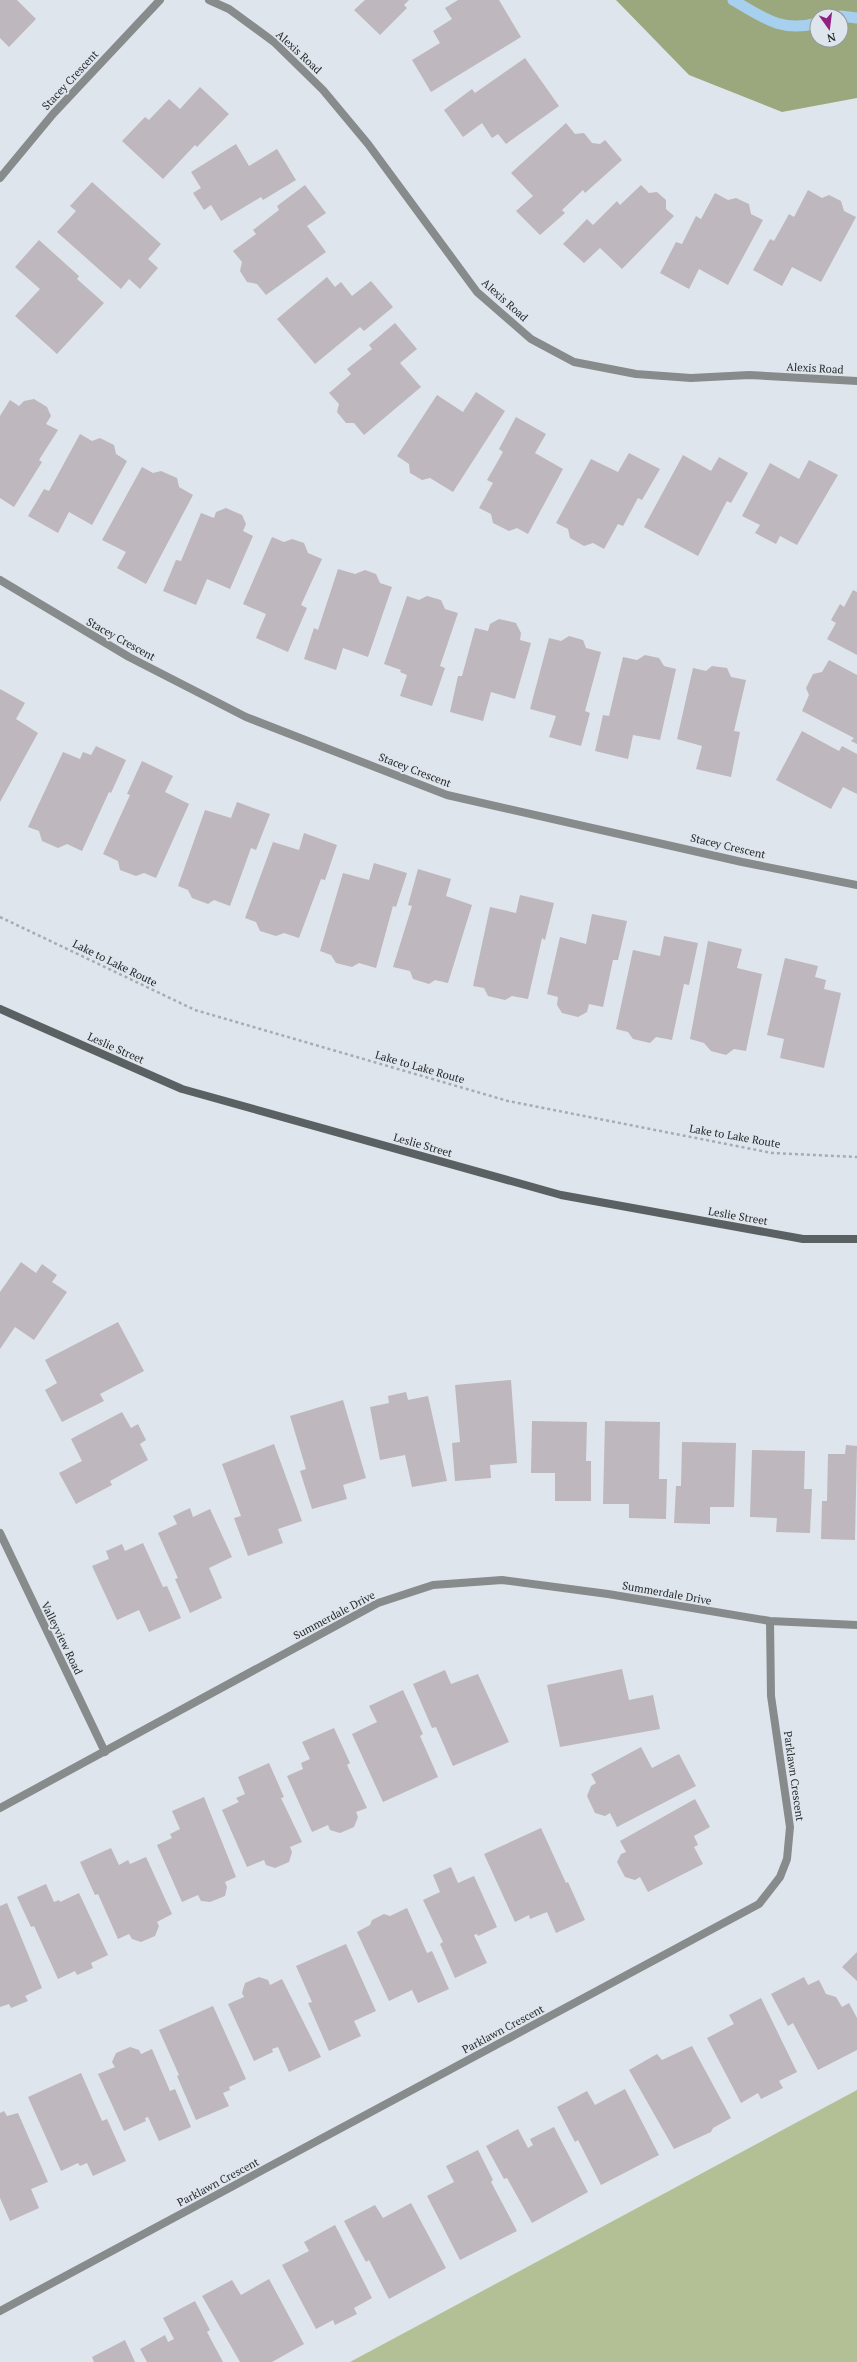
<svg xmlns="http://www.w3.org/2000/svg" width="857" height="2362" font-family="'PT Serif',serif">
<rect width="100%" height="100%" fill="#dfe5ec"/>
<path fill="#b3c096" d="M857,2090V2362H350Z"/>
<path fill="#9ba87d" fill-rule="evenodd" d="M616,0H857V98L782,112L689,75ZM817,16H841V40H817Z"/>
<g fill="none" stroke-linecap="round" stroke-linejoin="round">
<path stroke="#a7cfee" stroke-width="11" d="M733,0C762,17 782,33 817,23
M841,16L857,18"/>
</g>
<path fill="#beb7bd" d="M0,0H17L36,19L9,47L0,38Z
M365,0H409L404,5L407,8L380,35L354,10Z
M458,0H499L521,37L431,92L412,60L440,43L433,31L452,19L445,8Z
M525,58L559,106L506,144L498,134L492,138L482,123L463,137L444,110L472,89L475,93Z
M200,87L229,114L197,147L195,145L163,179L122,141L145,117L149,120L169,99L180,109Z
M566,123L575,134L584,133L592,143L600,144L605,140L622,160L585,193L583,190L562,210L565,213L540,235L516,211L533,196L511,173Z
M236,144L249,166L277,149L296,180L263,200L261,197L221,221L211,205L204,210L193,193L201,188L191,172Z
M92,182L161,244L148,259L158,268L140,289L129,279L121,289L57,232L76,211L70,206Z
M305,185L326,213L307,226L326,252L266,295L257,284L247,282L240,271L242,262L233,251L256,234L253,230L279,210L277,206Z
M641,185L649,193L657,192L666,200V209L674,216L622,269L600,248L584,263L563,244L587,219L593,225L617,201L620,205Z
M808,190L822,198L829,195L841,201L844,211L856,217L821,282L792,267L782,286L753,270L770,239L774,241L789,214L794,217Z
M715,193L728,200L736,198L749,204L751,214L763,220L728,285L699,269L689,289L660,273L676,242L682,244L696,216L701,219Z
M39,240L79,276L77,279L104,303L57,354L15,316L40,289L15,267Z
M327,277L335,287L341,282L352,296L371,281L393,307L364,331L360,327L315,364L277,319Z
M395,323L417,349L400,363L421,387L364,435L354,423H346L337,412L339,404L329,393L351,374L347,369L372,349L369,345Z
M476,392L505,411L453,492L430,478L422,480L410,473L409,464L397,456L437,395L463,412Z
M34,399L47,407L51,416L46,424L58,430L39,460L42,462L14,507L0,498V416L10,400L19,406L24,401Z
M516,417L546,434L535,453L563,469L528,534L517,528L509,531L493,523L491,514L479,508L493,483L487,480L503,452L499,449Z
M80,434L92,441L100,438L114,445L116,454L127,461L92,525L69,512L58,533L28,516L44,489L49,491Z
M629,453L660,469L642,500L638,498L623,526L618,524L604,549L593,543L584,546L570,538L568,529L556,523L591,459L618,472Z
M683,455L711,471L719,457L748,473L731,503L727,501L698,556L644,527Z
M809,460L838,475L797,545L780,536L776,544L755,533L760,525L742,516L770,463L799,479Z
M142,467L153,473L161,471L177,478L179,487L193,495L146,584L117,568L126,552L102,540Z
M226,508L242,515L246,524L243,531L253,536L230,589L207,579L196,605L163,591L176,560L181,561L201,513L214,518L216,512Z
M272,537L284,542L292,539L304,543L308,553L322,559L301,605L307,608L288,652L256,638L266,614L243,604Z
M338,569L355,574L365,570L376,574L380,583L392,587L368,657L343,648L336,670L304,659L314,628L318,630Z
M853,590L857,592V655L827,639L836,623L831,620L840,604L844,607Z
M407,596L419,600L427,596L441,600L445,609L458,613L440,666L445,668L432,706L400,696L407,675L400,672L401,670L384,664Z
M499,619L516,623L521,633L520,640L531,643L515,699L491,692L483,721L450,712L458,676H462L475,628L488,631L490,624Z
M569,636L583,640L586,648L601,652L585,711L590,713L581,746L549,737L556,716L530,709L549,638L561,641Z
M645,655L659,658L664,666L676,669L660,740L633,735L628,759L595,751L603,715L609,716L623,657L637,660Z
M829,660L857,675V744L851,741L854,738L802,711L809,695L806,688L813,674L822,672Z
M712,666L727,668L731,677L746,680L734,731L740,732L731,777L696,769L702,746L677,739L693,668L706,671Z
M0,689L25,703L16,719L38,733L0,802Z
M802,731L839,751L842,746L857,754V794L843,787L831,809L776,780Z
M96,746L126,760L111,793L109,792L82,851L67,844L58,848L42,841L39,831L28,827L63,752L80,759L83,752L91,755Z
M142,761L173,776L165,792L189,804L156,878L144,873L136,876L120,870L118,861L103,854L130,795L127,794Z
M237,802L270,814L256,850L251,848L230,906L214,900L208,904L192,898L188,890L178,886L205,810L231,818Z
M304,833L337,845L325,880L321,879L299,938L284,933L276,936L260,931L256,922L245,918L273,842L299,850Z
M374,863L407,873L396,907L393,906L376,968L359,963L352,967L336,963L331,955L320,951L343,873L369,880Z
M418,869L451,879L446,896L472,905L448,983L435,980L429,984L413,979L410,971L393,967L412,906L408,905Z
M520,895L554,903L545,940L542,938L528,999L512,996L505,1000L488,996L484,988L473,986L490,907L516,913Z
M592,914L627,921L618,960H613L603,1007L589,1004L587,1012L578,1017L562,1013L557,1005L558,997L547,994L560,937L586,944Z
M664,936L698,943L689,985L684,984L672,1040L656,1037L650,1043L633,1039L628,1032L616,1029L633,950L660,956Z
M708,941L742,949L737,968L762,974L746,1051L734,1049L726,1055L711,1051L704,1043L690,1039Z
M785,958L818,966L815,977L826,980L824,989L841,993L824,1068L780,1058L784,1039L767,1035Z
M21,1262L36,1273L42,1264L57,1275L52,1282L67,1292L34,1340L15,1327L0,1349V1292Z
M118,1322L144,1371L100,1394L104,1401L62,1422L45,1390L57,1383L45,1360Z
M511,1380L517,1463L490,1465L491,1478L455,1481L452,1443L460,1442L455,1385Z
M406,1392L408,1400L428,1396L447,1481L412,1487L405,1455L380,1460L370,1407L389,1403L388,1396Z
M343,1400L366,1478L343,1485L347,1499L312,1509L300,1471L306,1469L290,1416Z
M122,1412L131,1428L138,1424L146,1440L140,1444L148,1460L110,1481L112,1485L76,1504L59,1473L82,1461L71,1439Z
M532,1421L587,1422L586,1461H591V1501H555V1473H531Z
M605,1421L660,1422L659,1479H667L666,1519L629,1518V1504H603Z
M682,1442L736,1443L734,1507H710V1524L674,1523L676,1486H681Z
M274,1444L302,1521L278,1529L283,1543L248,1556L234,1518L241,1516L222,1464Z
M846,1445L857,1446L855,1540L821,1539L822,1501H827L828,1454H845Z
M752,1450L805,1451L804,1489H812L810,1533L776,1532L777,1518L750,1517Z
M190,1508L193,1517L210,1509L232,1557L209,1568L222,1598L190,1613L175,1579L178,1578L158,1533L177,1524L173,1516Z
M143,1543L163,1587L167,1586L181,1618L149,1632L139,1610L117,1620L92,1566L109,1559L106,1551L122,1544L125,1551Z
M622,1669L629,1700L653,1695L660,1729L560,1747L547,1685Z
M445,1670L451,1684L478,1674L509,1742L453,1766L436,1727L432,1728L413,1684Z
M403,1690L423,1734L420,1736L438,1777L383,1802L352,1734L377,1722L369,1706Z
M334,1728L350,1763L347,1765L367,1808L356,1812L358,1817L354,1827L340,1833L330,1830L328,1825L312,1832L287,1776L303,1769L301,1763L310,1759L302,1742Z
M641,1747L652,1768L679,1754L696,1786L617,1827L610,1813L605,1816L595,1813L587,1796L591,1786L596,1783L591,1774Z
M269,1763L284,1797L281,1798L302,1842L290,1847L292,1852L289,1862L275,1868L266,1865L264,1860L247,1867L222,1810L239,1802L236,1798L245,1794L238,1777Z
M204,1797L236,1877L225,1882L227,1887L225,1896L210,1902L201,1901L198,1895L182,1902L157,1845L172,1838L170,1834L180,1829L172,1811Z
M695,1799L710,1827L694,1836L698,1845L694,1847L703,1864L648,1892L640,1877L635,1880L625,1877L617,1862L621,1854L626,1852L620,1841Z
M541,1828L566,1883L568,1882L585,1920L556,1933L547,1912L530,1919L529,1915L515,1922L484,1854Z
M111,1848L119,1865L128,1860L130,1864L146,1857L172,1914L157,1922L159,1926L155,1936L141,1942L132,1939L129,1934L118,1939L98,1894L95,1895L80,1862Z
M451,1867L458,1883L474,1876L497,1927L478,1936L477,1934L474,1935L487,1963L455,1978L440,1944L443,1942L423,1900L440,1892L433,1875Z
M46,1884L54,1902L59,1900L60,1902L79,1893L108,1955L91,1963L93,1968L77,1975L75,1971L58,1979L34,1926L31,1927L17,1897Z
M7,1903L42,1988L25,1996L28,2001L11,2008L9,2004L0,2007V1906Z
M407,1908L427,1953L432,1951L449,1989L418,2003L412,1990L389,2001L357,1932L370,1925L372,1920L384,1914L390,1916Z
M346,1944L376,2011L354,2021L361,2036L329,2051L308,2003L312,2002L296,1966Z
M857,1952V1981L842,1967Z
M259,1977L268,1980L270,1985L282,1979L321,2057L289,2072L278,2047L272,2049L273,2052L254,2061L228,2004L244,1997L242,1993L245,1983Z
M804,1977L808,1985L819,1980L826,1994L836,1997L842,2007L849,2003L857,2018V2050L818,2070L793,2023L788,2026L771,1994Z
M761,1998L797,2072L779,2081L783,2088L761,2099L758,2093L741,2103L707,2038L734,2024L729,2015Z
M213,2006L246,2079L229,2087L230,2090L223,2093L229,2106L196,2120L177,2076L179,2075L159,2030Z
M692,2046L731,2118L713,2128L711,2132L674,2149L629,2070L657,2054L662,2060Z
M130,2047L139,2050L141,2054L152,2049L170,2091L175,2089L191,2127L159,2141L148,2117L145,2118L146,2121L124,2131L98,2074L115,2067L112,2062L116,2053Z
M81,2073L102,2121L107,2119L126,2161L93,2176L87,2163L80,2166L78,2163L61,2171L28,2097Z
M625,2089L659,2155L601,2185L578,2140L575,2142L557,2107L587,2091L595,2105Z
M4,2111L7,2116L18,2113L48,2182L31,2189L39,2208L10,2221L0,2198V2113Z
M554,2127L588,2192L532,2223L507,2178L504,2179L486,2146L518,2129L528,2148L533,2145L530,2139Z
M478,2150L493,2180L491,2182L517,2231L460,2260L427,2196L454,2182L446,2166Z
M411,2203L446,2268L389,2299L369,2260L366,2262L344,2221L375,2205L383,2218Z
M335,2225L372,2298L354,2308L357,2314L335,2325L333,2320L316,2329L282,2265L309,2251L304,2242Z
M269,2279L304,2344L272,2362H240L202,2296L232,2280L241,2295Z
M195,2301L210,2330L207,2332L223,2362H147L140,2349L165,2335L168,2342L174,2339L163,2318Z
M125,2340L135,2362H94L92,2357Z"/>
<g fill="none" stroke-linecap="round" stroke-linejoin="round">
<path stroke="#a7acb2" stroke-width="2.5" stroke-dasharray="3 3" stroke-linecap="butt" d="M0,917L195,1010L508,1101L772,1153L857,1157"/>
<path stroke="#878b8c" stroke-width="8" d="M209,0L229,9L274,42L323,90L368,144L477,292L531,339L574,362L636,374L691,378L749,375L857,381
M0,178L53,114L160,0
M0,580L129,657L246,717L447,795L742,862L857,885
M0,1533L105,1752
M0,1808L378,1603L433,1585L502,1580L608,1594L770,1621L857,1625
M0,2311L759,1904L780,1877L787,1859L790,1827L771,1696L770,1621"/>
<path stroke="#5b6162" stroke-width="8" d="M0,1009L182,1089L561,1195L803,1239H857"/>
</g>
<g text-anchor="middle" stroke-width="4" stroke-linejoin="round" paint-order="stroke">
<g font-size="11" fill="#272a2c" stroke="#dfe5ec">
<text transform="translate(299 52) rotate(43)" y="4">Alexis Road</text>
<text transform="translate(70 80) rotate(-47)" y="4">Stacey Crescent</text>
<text transform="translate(505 300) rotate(42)" y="4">Alexis Road</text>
<text transform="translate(815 368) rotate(3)" y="4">Alexis Road</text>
<text transform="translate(121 639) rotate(29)" y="4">Stacey Crescent</text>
<text transform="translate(415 770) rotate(21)" y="4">Stacey Crescent</text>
<text transform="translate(728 846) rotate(13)" y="4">Stacey Crescent</text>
<text transform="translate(115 963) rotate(26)" y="4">Lake to Lake Route</text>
<text transform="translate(116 1048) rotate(24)" y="4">Leslie Street</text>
<text transform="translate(420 1067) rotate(16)" y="4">Lake to Lake Route</text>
<text transform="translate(735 1136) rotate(10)" y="4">Lake to Lake Route</text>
<text transform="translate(423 1145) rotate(16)" y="4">Leslie Street</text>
<text transform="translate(738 1216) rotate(10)" y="4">Leslie Street</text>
<text transform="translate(667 1593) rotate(10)" y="4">Summerdale Drive</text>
<text transform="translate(334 1615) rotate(-28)" y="4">Summerdale Drive</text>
<text transform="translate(62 1638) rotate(64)" y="4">Valleyview Road</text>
<text transform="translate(794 1776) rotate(82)" y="4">Parklawn Crescent</text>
<text transform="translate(503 2029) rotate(-28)" y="4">Parklawn Crescent</text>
<text transform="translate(218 2182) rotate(-28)" y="4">Parklawn Crescent</text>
</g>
</g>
<g transform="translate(829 28) rotate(166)"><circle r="19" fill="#dfe5ec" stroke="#959a9f"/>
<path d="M0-3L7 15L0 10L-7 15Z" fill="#912181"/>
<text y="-6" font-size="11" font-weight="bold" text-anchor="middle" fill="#272a2c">N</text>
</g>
</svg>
